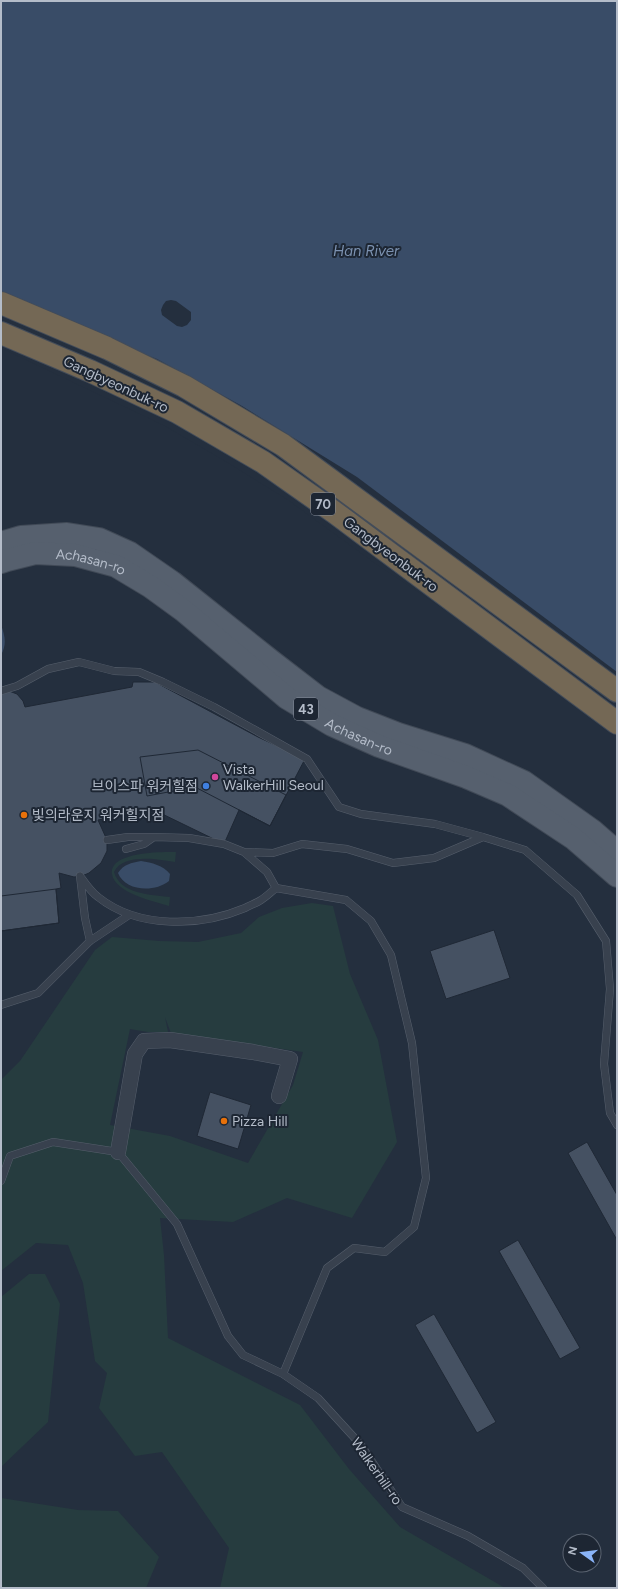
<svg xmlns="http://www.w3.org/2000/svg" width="618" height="1589" font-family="Figtree,'Noto Sans KR',sans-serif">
<rect width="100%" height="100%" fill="#242f3e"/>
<path fill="#263c3f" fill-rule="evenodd" d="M176,852L175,862C158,859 123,853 114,872C120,894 151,895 170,897L169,906C153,901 115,893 112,874C111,870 113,866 116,863C130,852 159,852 176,852Z
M312,903L333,906L350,974L378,1040L397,1142L352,1218L287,1198L233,1222L160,1218L164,1255L168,1338L300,1405L349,1469L400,1527L505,1588H220L229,1548L162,1452L135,1456L99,1408L107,1373L95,1361L83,1283L68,1245L36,1243L1,1271V1080L20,1061L95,950L112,937L159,941L198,942L241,933L259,917L282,908ZM165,1017L172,1036L234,1042L303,1052L293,1085L248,1163L170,1136L110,1125L130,1029L148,1032H168Z
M29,1274H45L60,1304L48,1422L1,1467V1297Z
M1,1498L78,1510L118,1511L159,1557L146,1588H1Z"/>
<path fill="#394c67" d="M1,1H617V730L289,498L166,425L1,346Z
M1,625C5,636 7,644 1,655Z
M141,861C152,863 163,865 170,874L169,881C154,893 125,891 118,873C124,864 131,863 141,861Z"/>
<path fill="#242f3e" d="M1,294L68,324L157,359L242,406L357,477L617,672V732L463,622L376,564L288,500L230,464L165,426L1,348Z
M171,300L176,301L191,312V320L187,325L182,327L177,326L162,315L161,310L163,305L166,301Z"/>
<path fill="#455162" stroke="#1f2835" d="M133,682H155L258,737L305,759L270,826L239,810L224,844L154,810L98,820L107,840V851L101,863L89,873L82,876L74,877L59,873L61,888L56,889L59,923L1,931V694L9,691L17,694L23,701L25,707L132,687Z
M198,750L286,795L270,826L195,787L147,796L140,757Z
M56,889L59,923L1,931V896Z
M494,930L510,978L446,999L430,951Z
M210,1092L251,1105L238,1149L197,1136Z
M587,1142L617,1195V1240L568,1153Z
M518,1240L580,1348L560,1359L499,1251Z
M434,1314L496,1422L477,1433L415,1325Z"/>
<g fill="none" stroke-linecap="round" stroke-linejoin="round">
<defs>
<path id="lane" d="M1,691L17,686L48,669L79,662L114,671L139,672L163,682L214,707L307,759L339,807L361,814L435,824L483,837
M107,840L128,837H154
M126,849L144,844L154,837L189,838L224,844L244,852L273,853L302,844L347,849L393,863L434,858L483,837L525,850L577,895L606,941L610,989L604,1064L610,1113L617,1125
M80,876C85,883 91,892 98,897C138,929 200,927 245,908C250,905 257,903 261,900C266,897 271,892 276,888L267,872L244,852
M80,876L85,918L90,941
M276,888L346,900L371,921L391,955L412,1043L426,1178L414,1227L385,1252L354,1248L327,1268L283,1374
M1,1005L38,993L90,941L129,915
M1,1181L10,1156L53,1142L118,1152L177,1224L228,1336L243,1355L283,1374L318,1398L361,1445L402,1507L468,1536L523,1568L543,1588"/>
<path id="street" d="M118,1152L135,1054L144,1041L170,1040L253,1052L290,1059L279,1096"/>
<g id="primary">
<path d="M1,543L21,537L67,534L99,539L130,553L172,582L270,660L318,697L357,718L398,734L465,755L524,782L593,831L617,852"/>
<path id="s1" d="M1,562L7,560L35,553L75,555L116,566L151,587L184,611L287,698L332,725L379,746L466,777L508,795L573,838L617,876"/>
</g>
<path id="highway" d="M1,303L107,348L184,386L283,445L617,691
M1,333L90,371L177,412L263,462L334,512L617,723"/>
</defs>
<use href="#lane" stroke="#565f6c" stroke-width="8"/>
<use href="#street" stroke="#565f6c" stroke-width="16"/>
<use href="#primary" stroke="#414a57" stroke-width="24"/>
<use href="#highway" stroke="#434c59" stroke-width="24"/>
<use href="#lane" stroke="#38414e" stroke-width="7"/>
<use href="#street" stroke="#38414e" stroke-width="15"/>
<use href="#primary" stroke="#56606e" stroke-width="22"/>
<use href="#highway" stroke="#746855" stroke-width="22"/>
</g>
<circle fill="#d1479c" stroke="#1d2633" stroke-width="1.5" cx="215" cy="777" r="4"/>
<circle fill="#3f7fe0" stroke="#1d2633" stroke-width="1.5" cx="206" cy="786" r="4"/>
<g fill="#e8710a" stroke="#1d2633" stroke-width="1.5">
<circle cx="24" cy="815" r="4"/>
<circle cx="224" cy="1121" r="4"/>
</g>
<g text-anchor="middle" stroke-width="4" stroke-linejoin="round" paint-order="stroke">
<g fill="#1d2633" stroke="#878f9c" stroke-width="1">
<rect x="311" y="493" width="24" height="22" rx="3"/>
<rect x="294" y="698" width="24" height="22" rx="3"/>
</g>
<g font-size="13" font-weight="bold" fill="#b4bcc9">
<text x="323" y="509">70</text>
<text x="306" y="714">43</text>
</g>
<g font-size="14" fill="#b4bcc9" stroke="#1d2633">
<text transform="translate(116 384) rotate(25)" y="5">Gangbyeonbuk-ro</text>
<text transform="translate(391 554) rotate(37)" y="5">Gangbyeonbuk-ro</text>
<text dy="5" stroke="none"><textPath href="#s1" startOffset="92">Achasan-ro</textPath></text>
<text dy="5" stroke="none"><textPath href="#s1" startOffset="416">Achasan-ro</textPath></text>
<text transform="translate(377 1471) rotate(55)" y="5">Walkerhill-ro</text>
</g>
<g font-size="14" fill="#b4bcc9" stroke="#1d2633" text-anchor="start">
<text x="223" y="774">Vista<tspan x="223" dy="16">WalkerHill Seoul</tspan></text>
<text x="198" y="791" text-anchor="end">브이스파 워커힐점</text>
<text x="32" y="820">빛의라운지 워커힐지점</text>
<text x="232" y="1126">Pizza Hill</text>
</g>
<g font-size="15" font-style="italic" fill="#7c92b1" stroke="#1d2633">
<text x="366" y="256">Han River</text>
</g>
</g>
<rect width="618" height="1589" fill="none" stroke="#b4bcc9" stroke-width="4"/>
<g transform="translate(582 1553) rotate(284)"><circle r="19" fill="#1d2633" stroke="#59626f"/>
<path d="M0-3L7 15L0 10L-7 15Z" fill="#8ab4f8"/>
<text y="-6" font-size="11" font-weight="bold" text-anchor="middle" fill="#b4bcc9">N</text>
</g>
</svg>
